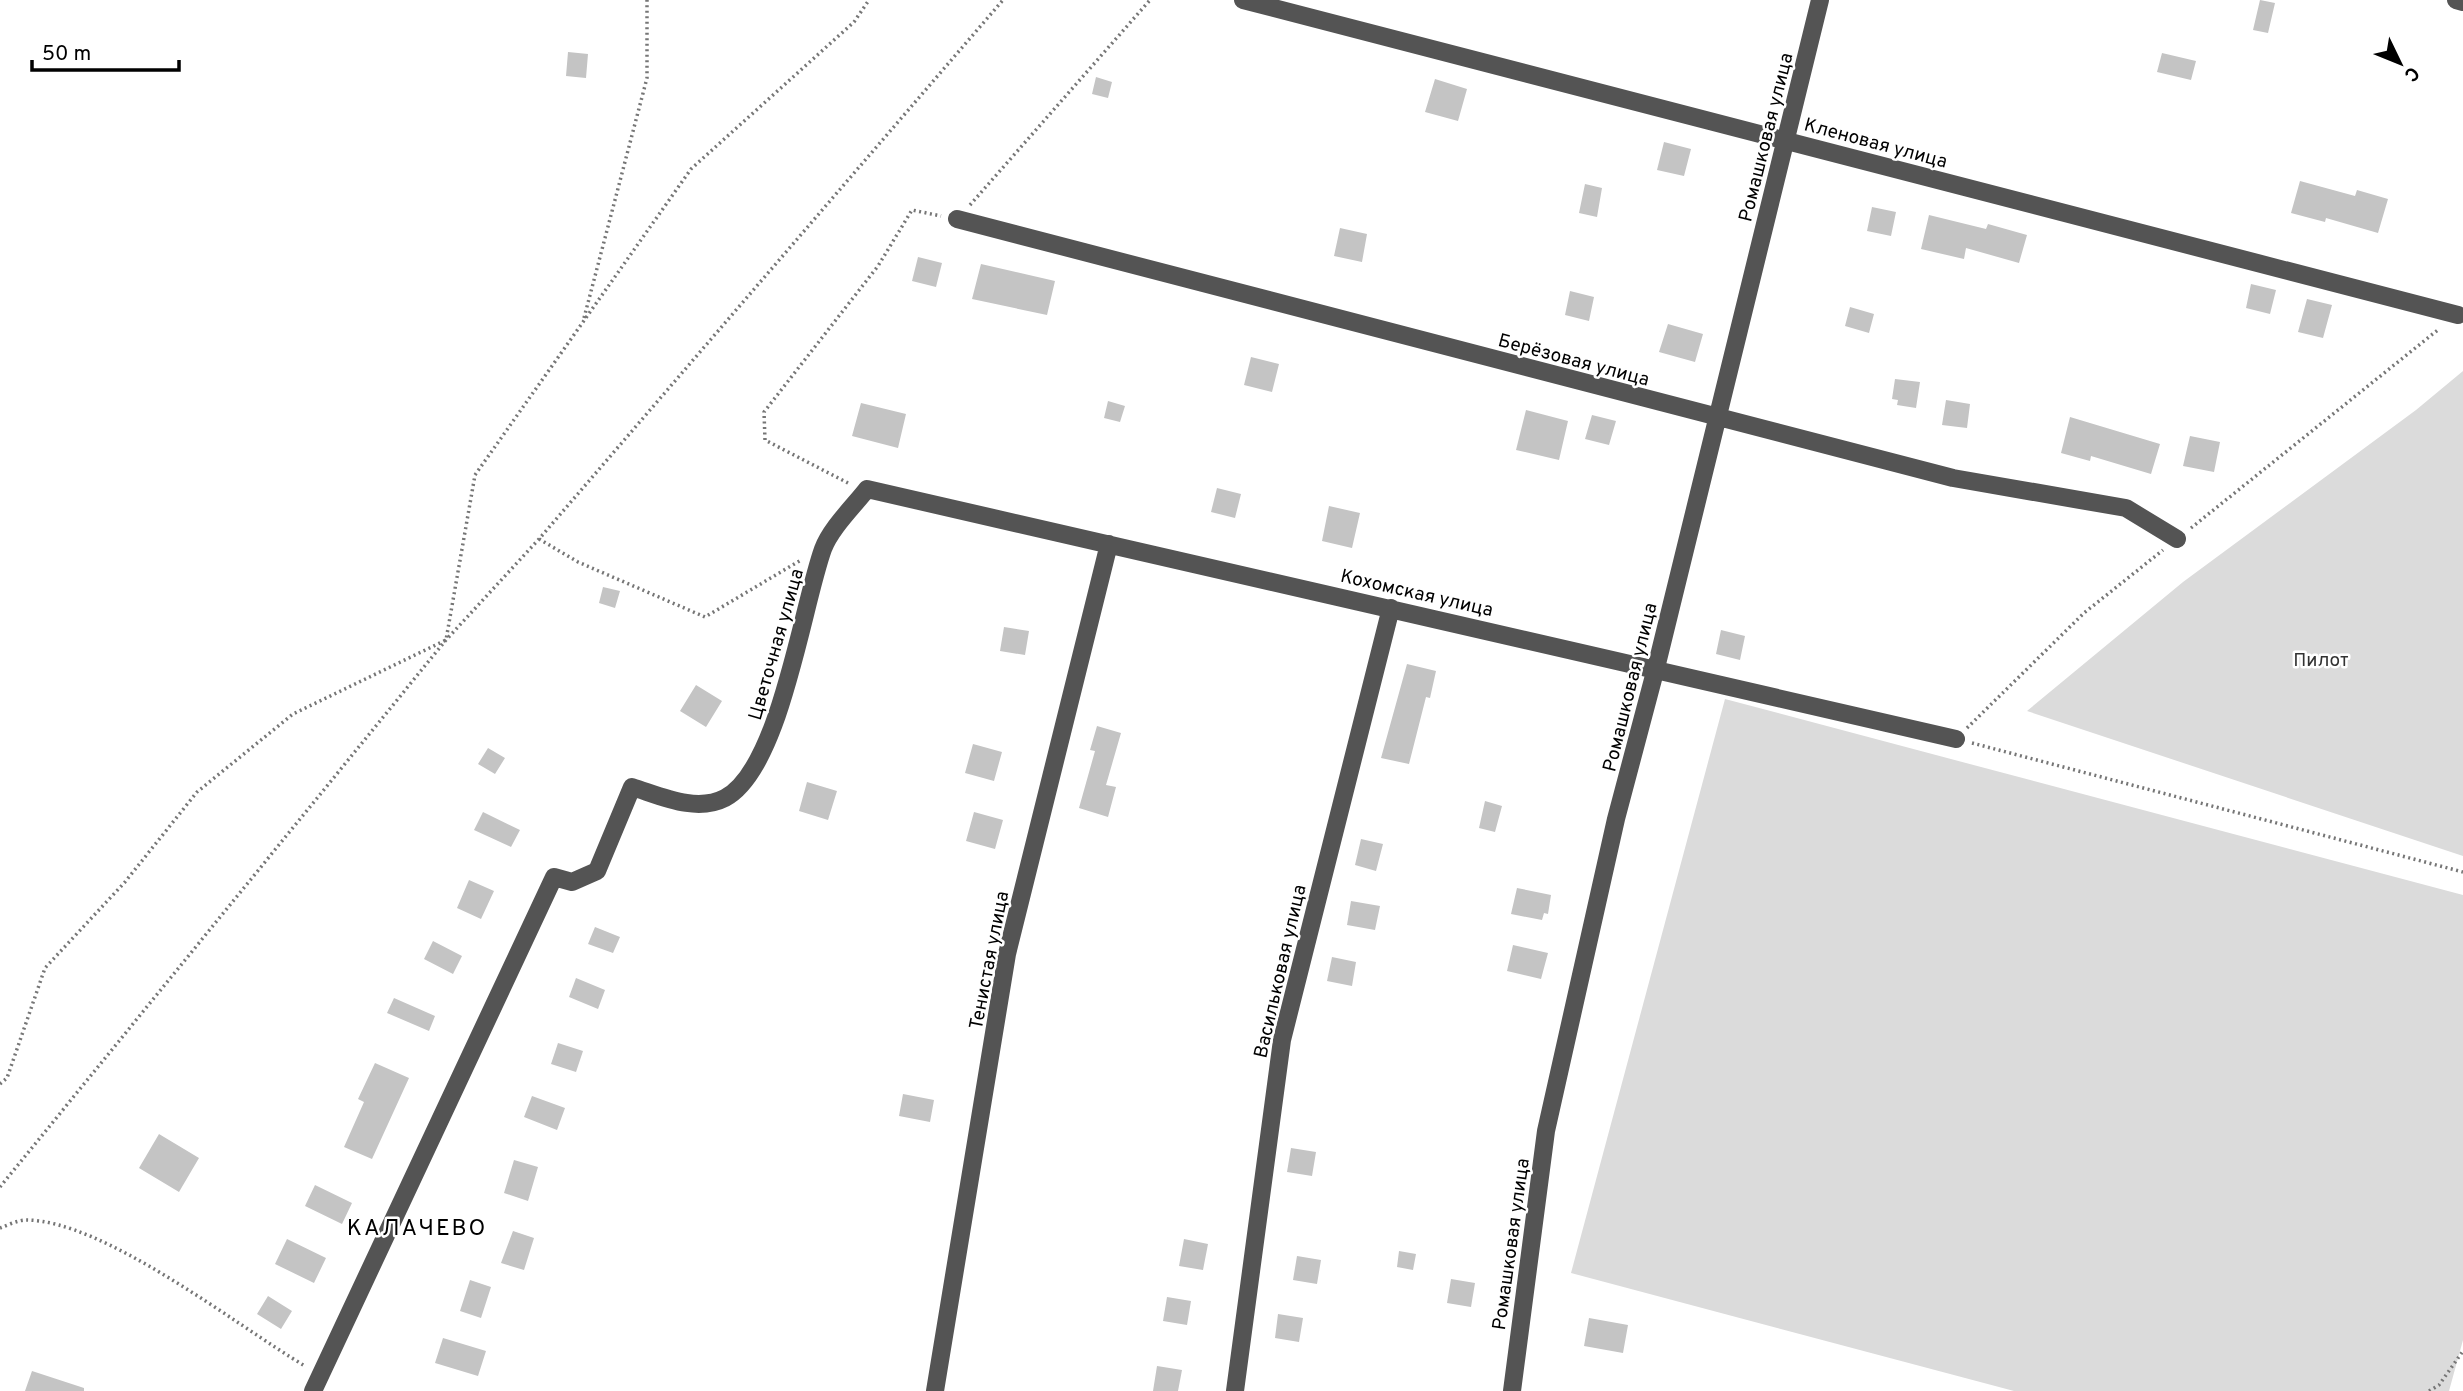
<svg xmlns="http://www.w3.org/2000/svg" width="2463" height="1391" font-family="Overpass,sans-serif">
<rect width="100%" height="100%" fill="#fff"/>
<path fill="#dbdbdb" d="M2463,371V856L2027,711L2183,582L2416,410Z
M1725,699L2463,895V1340L2449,1391H2014L1571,1273Z"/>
<path fill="#c4c4c4" d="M2260,0L2275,3L2268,33L2253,30Z
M568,52L588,54L586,78L566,76Z
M2162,53L2196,61L2191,80L2157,72Z
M1096,77L1112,82L1108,98L1092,94Z
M1435,79L1467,89L1458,121L1425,112Z
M1664,142L1691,149L1684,176L1657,170Z
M2300,181L2355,196L2357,190L2388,199L2378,233L2326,218L2325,222L2291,213Z
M1585,184L1602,188L1597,217L1579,213Z
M1872,207L1896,212L1891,236L1867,231Z
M1929,215L1986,229L1988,224L2027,235L2019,263L1966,248L1964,259L1921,249Z
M1340,228L1367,234L1362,262L1334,256Z
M918,257L942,263L936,287L912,281Z
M981,264L1055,281L1047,315L972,299Z
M2251,284L2276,290L2270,314L2246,308Z
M1570,291L1594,297L1589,321L1565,315Z
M2307,299L2332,305L2323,338L2298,332Z
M1850,307L1874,314L1869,333L1845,326Z
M1668,324L1703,334L1695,362L1659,352Z
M1251,357L1279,364L1272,392L1244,385Z
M1895,379L1920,382L1916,408L1897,405L1898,400L1892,399Z
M1946,400L1970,404L1967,428L1942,425Z
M1108,401L1125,406L1120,422L1104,418Z
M861,403L906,414L898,448L852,436Z
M1526,410L1568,421L1559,460L1516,450Z
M1592,415L1616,421L1609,445L1585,439Z
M2070,417L2160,444L2151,474L2091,456L2090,461L2061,453Z
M2190,436L2220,442L2214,472L2183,466Z
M1217,488L1241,494L1235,518L1211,512Z
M1329,506L1360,513L1352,548L1322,541Z
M603,587L620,591L615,608L599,603Z
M1004,627L1029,631L1025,655L1000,651Z
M1721,630L1745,636L1740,660L1716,654Z
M1407,664L1436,671L1430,698L1426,697L1409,764L1381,758Z
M696,685L722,701L706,727L680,711Z
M1097,726L1121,733L1106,785L1116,787L1108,817L1079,808L1095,751L1090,750Z
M973,744L1002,752L994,781L965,773Z
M488,748L505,758L495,774L478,764Z
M807,782L837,791L828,820L799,811Z
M1485,801L1502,806L1495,832L1479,828Z
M483,812L520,830L511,847L474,830Z
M974,812L1003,820L995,849L966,841Z
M1361,839L1383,844L1376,871L1355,865Z
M469,880L494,891L481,919L457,908Z
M1517,888L1551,895L1548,914L1544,913L1542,920L1511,914Z
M1351,901L1380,906L1375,930L1347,925Z
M595,927L620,937L613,953L588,944Z
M433,941L462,956L453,974L424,959Z
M1513,945L1548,953L1541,979L1507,971Z
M1332,957L1356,962L1352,986L1327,981Z
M576,978L605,990L598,1009L569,997Z
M394,998L435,1016L429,1031L387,1013Z
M558,1043L583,1051L576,1072L551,1064Z
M375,1063L409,1078L372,1159L344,1147L364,1102L358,1099Z
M903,1094L934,1100L930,1122L899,1116Z
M532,1096L565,1108L557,1130L524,1117Z
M159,1134L199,1158L179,1192L139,1168Z
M1291,1148L1316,1152L1312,1176L1287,1172Z
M514,1160L538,1167L528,1201L504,1193Z
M315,1185L352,1203L342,1224L305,1206Z
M513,1231L534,1238L524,1270L501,1263Z
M287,1239L326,1258L314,1283L275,1264Z
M1184,1239L1208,1244L1203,1270L1179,1266Z
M1399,1251L1416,1254L1413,1270L1397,1267Z
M1297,1256L1321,1260L1317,1284L1293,1280Z
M1451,1279L1475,1283L1471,1307L1447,1303Z
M470,1280L491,1287L481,1318L460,1311Z
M268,1296L292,1311L281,1329L257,1314Z
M1167,1297L1191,1301L1187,1325L1163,1321Z
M1278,1314L1303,1318L1299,1342L1275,1338Z
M1589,1318L1628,1325L1623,1353L1584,1346Z
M443,1338L486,1351L478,1376L435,1363Z
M1157,1366L1182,1370L1178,1391H1153Z
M32,1371L84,1388V1391H25Z"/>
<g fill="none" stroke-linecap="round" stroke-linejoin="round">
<path stroke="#767676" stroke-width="3.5" stroke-dasharray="2 3.5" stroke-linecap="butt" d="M970,205L1150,0
M584,318L647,78V0
M848,483L765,440L764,412L878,266L912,210L941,216
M2191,528L2439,329
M539,539L578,562L705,617L801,560
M1967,728L2084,613L2163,550
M1972,743L2463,872
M0,1084L7,1078L45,968L125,882L197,792L293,714L446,640L475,475L691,169L854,22L869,0
M0,1187L446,640L539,539L1003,0
M0,1228C8,1225 18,1220 26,1220C103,1220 236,1325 305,1366
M2429,1391L2439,1385L2463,1351"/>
<path stroke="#545454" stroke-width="18" d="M1243,0L2458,315
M2456,0L2463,2
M957,219L1953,478L2126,508L2177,539
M313,1391L554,877L572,882L597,871L632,787C661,796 696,813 725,798C780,769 802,607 823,549C831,528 853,507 867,489L1956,739
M935,1391L1007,954L1109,544
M1235,1391L1282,1040L1391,608
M1512,1391L1546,1131L1616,819L1656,668L1820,0"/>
</g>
<g text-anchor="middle" stroke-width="5" stroke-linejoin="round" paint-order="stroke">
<g font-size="19" fill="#000" stroke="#fff">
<text transform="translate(1765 137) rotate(-76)" y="7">Ромашковая улица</text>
<text transform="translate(1876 142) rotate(15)" y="7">Кленовая улица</text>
<text transform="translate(1574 359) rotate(15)" y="7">Берёзовая улица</text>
<text transform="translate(1417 592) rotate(13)" y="7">Кохомская улица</text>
<text transform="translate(775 644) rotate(-74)" y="7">Цветочная улица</text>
<text transform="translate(1629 687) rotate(-76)" y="7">Ромашковая улица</text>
<text transform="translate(988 960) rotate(-79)" y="7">Тенистая улица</text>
<text transform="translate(1279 971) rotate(-77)" y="7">Васильковая улица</text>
<text transform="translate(1510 1244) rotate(-82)" y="7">Ромашковая улица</text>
</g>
<g font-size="19" fill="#323232" stroke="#fff">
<text x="2321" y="666">Пилот</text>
</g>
<g font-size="23" letter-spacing="2" fill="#000" stroke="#fff">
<text x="417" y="1235">КАЛАЧЕВО</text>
</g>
</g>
<g transform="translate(2400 63) rotate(133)" stroke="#ffffff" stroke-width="5" paint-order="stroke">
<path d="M0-5L12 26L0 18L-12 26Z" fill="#000000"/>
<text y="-10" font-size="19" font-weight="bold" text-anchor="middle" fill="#000000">С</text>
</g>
<path d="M32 60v10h147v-10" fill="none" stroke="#000000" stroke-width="3.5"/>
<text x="42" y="60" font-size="21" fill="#000000" stroke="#ffffff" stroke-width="5" paint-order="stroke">50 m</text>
</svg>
